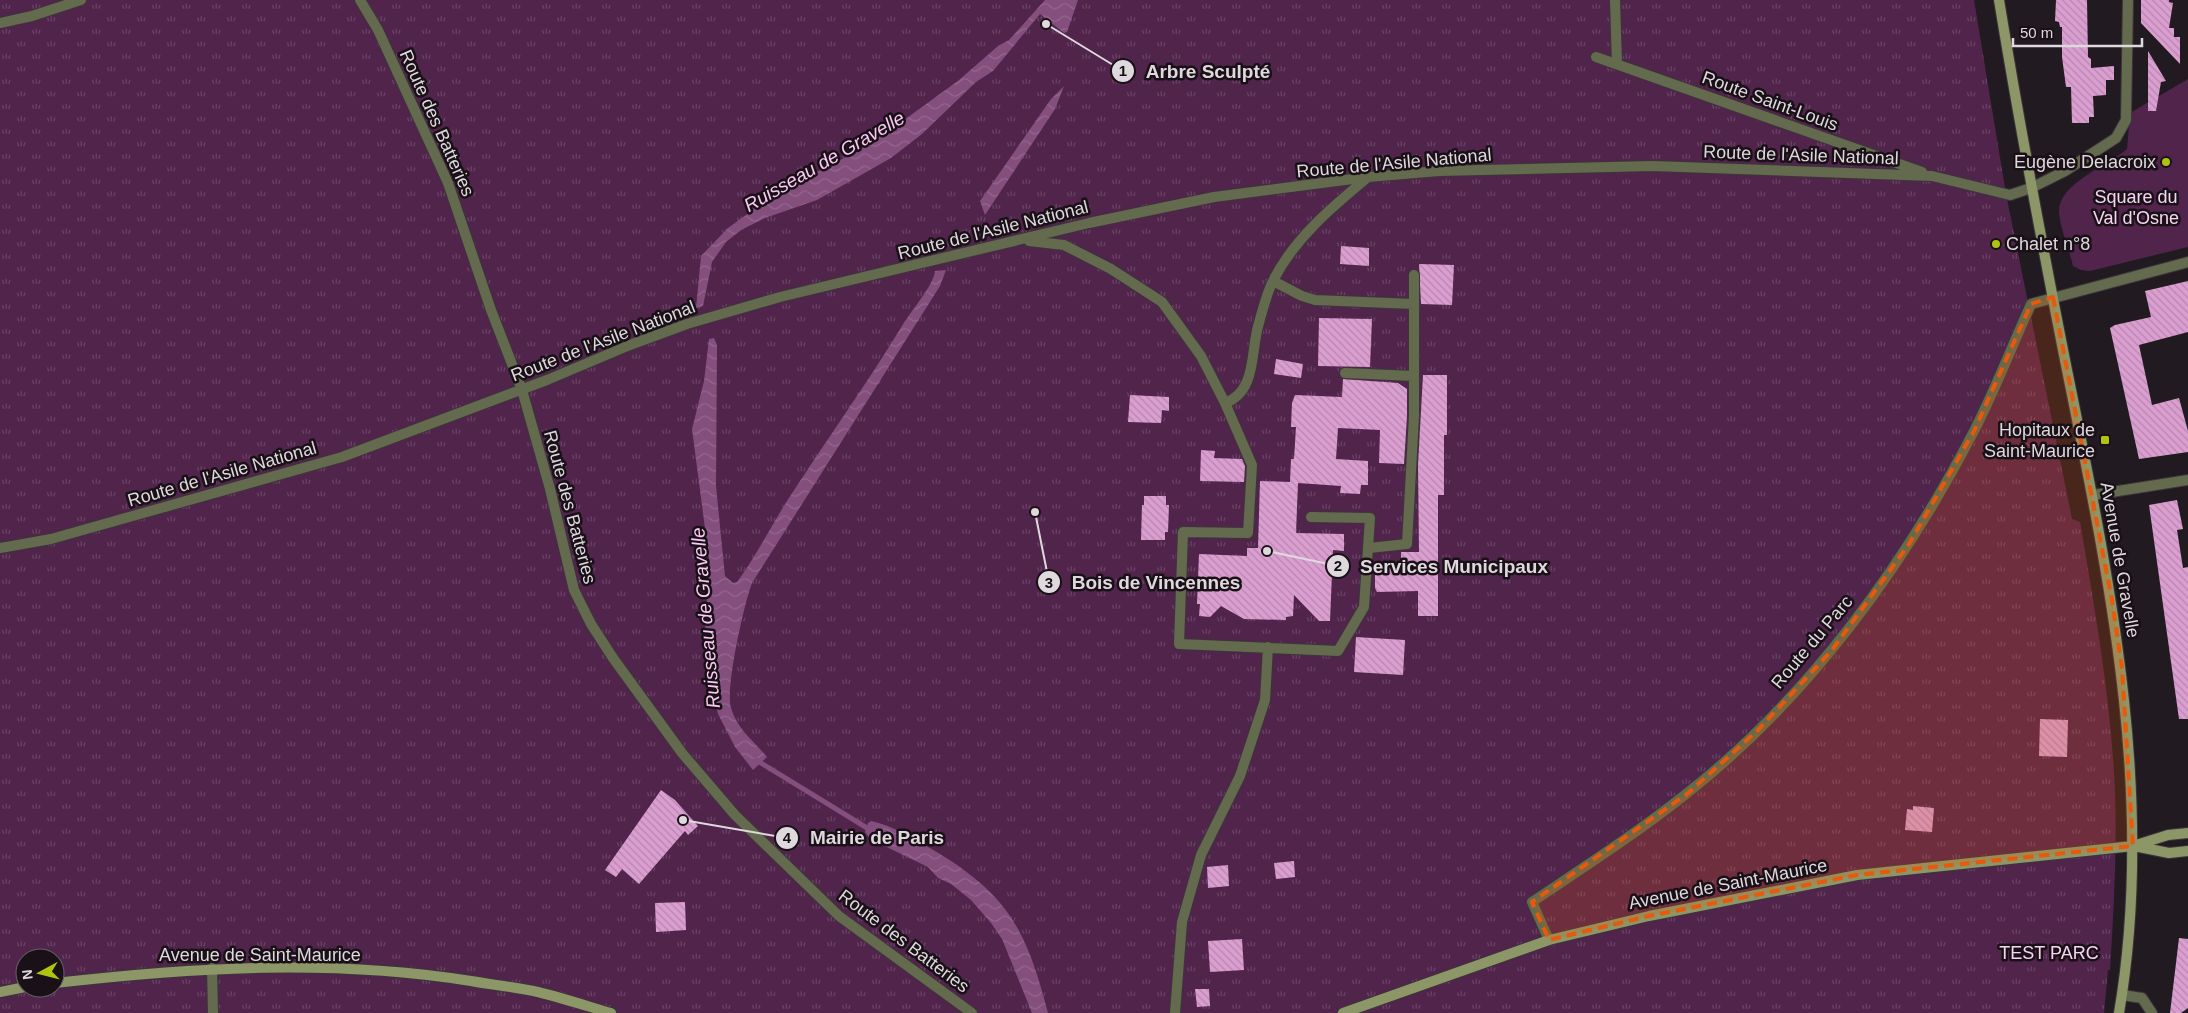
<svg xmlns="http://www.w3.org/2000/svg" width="2188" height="1013" font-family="Arial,sans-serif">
<defs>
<pattern id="park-tufts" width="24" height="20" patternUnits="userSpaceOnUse" patternTransform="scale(1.25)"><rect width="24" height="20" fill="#51244c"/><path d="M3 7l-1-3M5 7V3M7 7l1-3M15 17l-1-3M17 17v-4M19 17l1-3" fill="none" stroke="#6a4365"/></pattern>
<pattern id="water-waves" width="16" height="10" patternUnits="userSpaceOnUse" patternTransform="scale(1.25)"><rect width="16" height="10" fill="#844e7d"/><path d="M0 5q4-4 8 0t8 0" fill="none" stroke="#95678f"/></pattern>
<pattern id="building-back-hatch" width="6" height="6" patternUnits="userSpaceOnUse" patternTransform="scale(1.25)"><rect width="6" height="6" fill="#db9ed1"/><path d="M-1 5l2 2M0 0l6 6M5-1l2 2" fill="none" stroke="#b587ad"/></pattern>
</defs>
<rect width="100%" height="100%" fill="#221a21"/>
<path fill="url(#park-tufts)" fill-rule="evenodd" d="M0,0H1974L2006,194L2072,519L2080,522C2094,605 2109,688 2114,773C2118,839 2114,905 2110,970H2108L2104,1013H0ZM25,958H55V988H25Z"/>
<path fill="#51244c" d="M2188,79V247L2090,271L2081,270L2073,266C2069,249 2061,230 2059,213C2057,184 2107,166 2127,149L2130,113Z"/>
<path fill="url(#water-waves)" d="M1045,0H1078L1067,32L1064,33L1040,14L993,71L976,82L922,134L891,158L817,200L765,218L741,230L726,242L712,262L703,306L696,308L701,256L728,228L779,191L856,152L900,123L959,80L998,46L1009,40Z
M1064,86L1055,109L985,215L980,201L1051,99Z
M946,270L940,286L752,583C744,604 725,689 731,708C737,729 754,741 767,757L753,770L735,747L718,714L712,691L705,634L709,559L692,429L704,381L709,339L714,338L717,345L716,486L725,576L733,583L737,582C756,556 770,528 787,501C825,442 866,385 902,326C910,312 934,285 935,271Z
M871,821C891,825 913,838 930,848C1007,893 1026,928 1048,1013H1032L1002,939L991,923L971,900L951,884L938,878L928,867L870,839L865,832L868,823Z"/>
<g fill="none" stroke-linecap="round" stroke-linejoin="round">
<path stroke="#844e7d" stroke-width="5" d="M756,760L872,831"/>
</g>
<path fill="url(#building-back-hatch)" d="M2056,0H2087L2088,57L2091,59V68L2114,66V80H2106V95L2093,96L2094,117H2089V123H2072L2071,87H2066L2062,57V27H2060L2059,22L2055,21Z
M2141,0H2169V2L2173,3L2169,28H2174V37H2180V64L2141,23Z
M2148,51L2166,81L2161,82L2156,111H2148Z
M1341,246L1369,248V266L1340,264Z
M1419,264L1454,265L1452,305L1421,304Z
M2188,281V332L2139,345L2152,405L2179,398L2188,431V452L2139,459L2110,328L2115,325L2151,317L2145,291Z
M1319,318L1372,319L1370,367L1318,366Z
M1276,359L1303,364L1301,378L1274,374Z
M1423,375H1447V435H1444V495H1438V616H1418V591L1377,592L1375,588V563H1401V552H1419L1418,465Z
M1343,379L1398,383L1407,389V416L1404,464L1379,463L1380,430L1338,428L1336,459L1368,461V485H1361L1360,494L1340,493L1341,486L1298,483L1296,533L1344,534V551L1333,550L1330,621H1319L1294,595L1293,616L1286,617V620L1244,619L1221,606L1210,617L1199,616L1200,604H1197L1199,554L1247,556V548H1258L1260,481L1290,482L1291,459H1294L1296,427H1291L1292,403L1295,395L1342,397Z
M1130,395L1169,397V411L1162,410L1161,423L1128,422Z
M1201,450L1215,451L1214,458L1242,459L1245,466L1244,482L1200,481Z
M1144,496H1166V505H1169L1168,532H1165V540H1141L1142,505H1144Z
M2177,500L2183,529L2177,530L2183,568L2188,567V719H2179L2149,505Z
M1356,637L1405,640L1403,675L1354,672Z
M2040,719L2068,720L2067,757L2039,756Z
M661,790L675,800L698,826L688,835L685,831L639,884L622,869L616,877L605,870Z
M1913,806L1934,808L1932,832L1905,830L1907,809L1913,810Z
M1294,861L1295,877L1276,879L1274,863Z
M1228,865L1229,886L1208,888L1207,867Z
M685,902L686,930L656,932L655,903Z
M2179,938L2188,939V1008L2181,1013H2170Z
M1242,939L1244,970L1210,972L1208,941Z
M1195,989H1209L1210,1006L1197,1007Z"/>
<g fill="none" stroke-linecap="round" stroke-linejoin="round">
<defs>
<path id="lane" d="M360,0L378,30L448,183L491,310L522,390L550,489L574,590L591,624L613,658L682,753L735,815L839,916L972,1013
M1615,0L1617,64
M0,23L32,16L81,0
M1596,57L1922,172
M1029,241L1064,245L1111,269L1162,302L1201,356L1225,403L1252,465L1248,533L1183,532L1179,644L1338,651L1364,607L1370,518L1311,517
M1273,281L1302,296L1315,300L1414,304
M1345,373L1414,376
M1225,403C1258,391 1250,349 1259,323C1263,308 1267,292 1274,279C1295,238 1332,207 1367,178
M0,548L51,539L342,457L547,380L630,345L687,324L780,297L1089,223L1214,197L1368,177L1439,171L1653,166L1932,176L2010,195L2031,188
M1369,548L1407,544L1414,416V275
M212,968L213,1013
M1175,1013L1182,922L1201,855L1240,776L1265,700L1268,647"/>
<path id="street" d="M2031,188L2065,171L2116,138L2126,120L2128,0
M2093,495L2188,480
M1549,940L1532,902C1584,867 1637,833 1686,794C1807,699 1903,568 1974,431C1995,390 2012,346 2031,304L2188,262
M2122,995L2142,998L2152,1013"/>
<path id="secondary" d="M1999,0C2019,122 2042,244 2066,365C2109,578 2156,795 2119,1013
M2134,846L2169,853L2188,851
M55,983C194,967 332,959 471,981C493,985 516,987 538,992C562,998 587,1006 611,1013
M0,992L25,987
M1343,1013L1549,940L1649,916L1857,875L2133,846L2168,835L2188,833"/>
</defs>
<use href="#lane" stroke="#3c353b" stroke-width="12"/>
<use href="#street" stroke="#3c353b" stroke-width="12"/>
<use href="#secondary" stroke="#3c353b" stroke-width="12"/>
<use href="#lane" stroke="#636a4d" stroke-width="10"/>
<use href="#street" stroke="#636a4d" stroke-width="10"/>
<use href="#secondary" stroke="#8c9667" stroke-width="10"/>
</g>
<path fill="#e8590c" fill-opacity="0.2" stroke="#e8590c" stroke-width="4" stroke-dasharray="10 6" stroke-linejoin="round" d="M2053,297L2112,600L2122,668L2133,846L1857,875L1649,916L1549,940L1532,902L1687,794L1758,730L1832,650L1909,544L1974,431L2031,304Z"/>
<g fill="#adc60d" stroke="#191117" stroke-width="2">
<circle cx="2166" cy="162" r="5"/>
<circle cx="1996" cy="244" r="5"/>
<rect x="2100" y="435" width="10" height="10" rx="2.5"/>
</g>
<g text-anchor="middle" stroke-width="5" stroke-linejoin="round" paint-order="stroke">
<g font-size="18" fill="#dfd9dd" stroke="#191117">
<text transform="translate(1770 101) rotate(20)" y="6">Route Saint-Louis</text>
<text transform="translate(437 123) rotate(66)" y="6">Route des Batteries</text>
<text transform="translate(1801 155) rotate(2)" y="6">Route de l'Asile National</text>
<text transform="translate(1394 163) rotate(-5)" y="6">Route de l'Asile National</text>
<text transform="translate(993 230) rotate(-14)" y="6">Route de l'Asile National</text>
<text transform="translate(603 341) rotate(-21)" y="6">Route de l'Asile National</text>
<text transform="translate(222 474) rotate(-16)" y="6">Route de l'Asile National</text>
<text transform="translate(570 507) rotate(75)" y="6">Route des Batteries</text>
<text transform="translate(2120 560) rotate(80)" y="6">Avenue de Gravelle</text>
<text transform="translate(1812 642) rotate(-50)" y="6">Route du Parc</text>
<text transform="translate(1728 884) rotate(-11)" y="6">Avenue de Saint-Maurice</text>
<text transform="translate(904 941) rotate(37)" y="6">Route des Batteries</text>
<text x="260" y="961">Avenue de Saint-Maurice</text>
</g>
<g font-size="18" fill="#dfd9dd" stroke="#191117" text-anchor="end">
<text x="2156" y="168">Eugène Delacroix</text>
<text x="2006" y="250" text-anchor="start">Chalet n°8</text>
<text x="2095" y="436">Hopitaux de<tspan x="2095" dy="21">Saint-Maurice</tspan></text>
</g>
<g font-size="18" fill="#f6d5f0" stroke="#191117">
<text x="2136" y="203">Square du<tspan x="2136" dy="21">Val d'Osne</tspan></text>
<text x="2049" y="959">TEST PARC</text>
</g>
<g font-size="19" font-style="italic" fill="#fbcaf3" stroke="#191117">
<text transform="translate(824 161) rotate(-30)" y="7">Ruisseau de Gravelle</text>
<text transform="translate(705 618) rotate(-95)" y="7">Ruisseau de Gravelle</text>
</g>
</g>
<path fill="none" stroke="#dfd9dd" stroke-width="2" d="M1046 24L1123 71M1267 551L1338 566M1035 512L1049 582M683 820L787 838"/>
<g fill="#dfd9dd" stroke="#191117" stroke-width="2">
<circle cx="1046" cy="24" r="5"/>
<circle cx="1267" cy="551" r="5"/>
<circle cx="1035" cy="512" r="5"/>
<circle cx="683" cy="820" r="5"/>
<circle cx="1123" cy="71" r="12"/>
<circle cx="1338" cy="566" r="12"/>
<circle cx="1049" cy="582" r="12"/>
<circle cx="787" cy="838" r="12"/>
</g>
<g font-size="15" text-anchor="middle" font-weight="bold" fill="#111">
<text x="1123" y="76">1</text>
<text x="1338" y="571">2</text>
<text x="1049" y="588">3</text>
<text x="787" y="843">4</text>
</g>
<g font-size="19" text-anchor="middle" font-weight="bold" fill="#dfd9dd" stroke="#191117" stroke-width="5" stroke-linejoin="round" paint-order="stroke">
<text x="1208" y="78">Arbre Sculpté</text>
<text x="1454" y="573">Services Municipaux</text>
<text x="1156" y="589">Bois de Vincennes</text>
<text x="877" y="844">Mairie de Paris</text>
</g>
<g transform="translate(40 973) rotate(263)"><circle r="24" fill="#191117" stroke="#686166"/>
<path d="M0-4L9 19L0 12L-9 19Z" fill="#adc60d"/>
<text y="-8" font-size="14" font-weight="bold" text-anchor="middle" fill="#dfd9dd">N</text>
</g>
<path d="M2013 38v8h129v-8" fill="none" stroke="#dfd9dd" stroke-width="2.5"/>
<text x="2020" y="38" font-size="15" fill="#dfd9dd" stroke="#191117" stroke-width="4" paint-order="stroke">50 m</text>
</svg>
